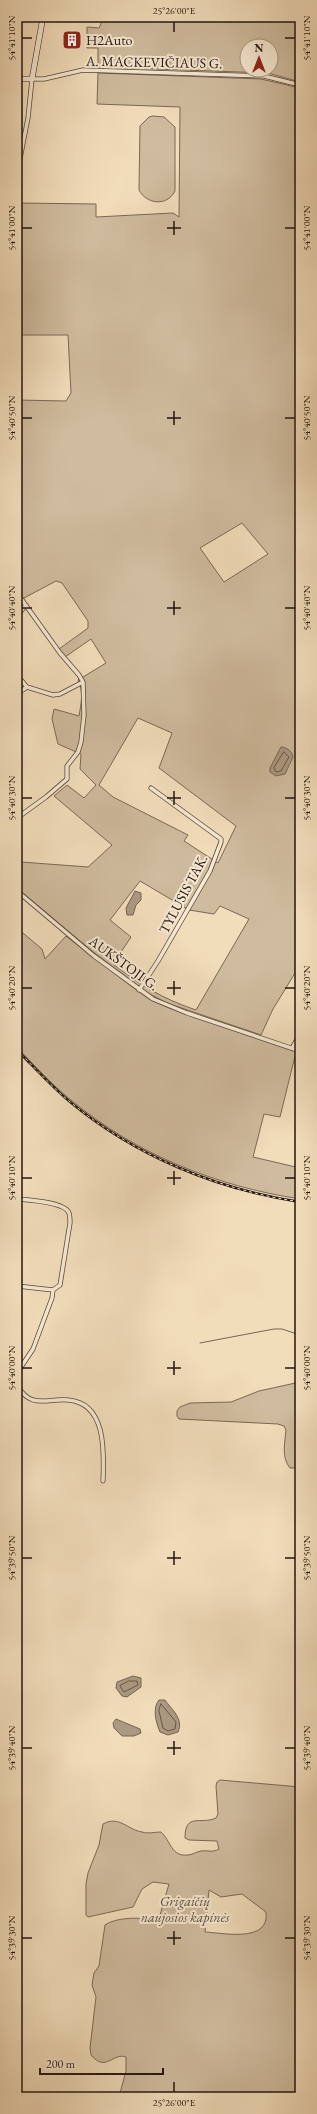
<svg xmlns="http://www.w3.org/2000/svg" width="317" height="2114" font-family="'EB Garamond',serif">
<rect width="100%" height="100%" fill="#f2ddbb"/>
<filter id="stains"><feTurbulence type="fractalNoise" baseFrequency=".005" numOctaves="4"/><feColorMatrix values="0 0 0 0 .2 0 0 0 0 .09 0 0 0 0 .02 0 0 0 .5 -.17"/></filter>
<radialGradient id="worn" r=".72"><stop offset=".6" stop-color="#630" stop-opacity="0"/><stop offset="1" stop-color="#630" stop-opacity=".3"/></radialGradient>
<path fill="#cfbb9e" stroke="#796856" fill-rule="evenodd" d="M104,17H300V82L268,73L98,67V48H87V27L99,28ZM247,46H271V70H247Z
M98,73L261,79L300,88V965L273,1009L261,1035L167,1003L148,993L92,951L17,888V865L21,862L88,867L112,845L54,796L67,785L84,798L96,785L80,769L81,754L58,744L52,719L54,709L79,716C81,704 84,691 78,680L106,663L91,639L65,657L59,649L88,628V621L62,583L56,581L24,598L17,610V400L66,401L71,393L68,335H17V203L96,204V217L173,213L179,217L180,107L97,104ZM242,523L268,554L224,582L200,548ZM138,718L172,733L159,768L236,826L218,863L184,841L188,835L113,797L99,785ZM140,881L189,910L214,914L220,906L249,919L196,1010C163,999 140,985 113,964L131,937L110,920Z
M153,116L164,117L175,127V191C167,207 146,204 139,190L140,126L149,117Z
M17,928L42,949L45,959L66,936L131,986L149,999L169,1008L296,1052L280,1117L264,1114L253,1157L300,1168V1199C216,1186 137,1155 71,1100C51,1084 34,1065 17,1047Z
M300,1382V1468H290C281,1457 285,1443 286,1430L284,1426L278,1424L179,1419L177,1416V1411L180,1407L190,1403L231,1402L259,1391Z
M220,1780L300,1787V2093L279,2097H119L126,2071V2057C113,2052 106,2073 91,2055L90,2048L96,1997L92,1985L94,1973L99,1966L105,1925C115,1917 147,1916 158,1922L169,1884L153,1882L142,1889L133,1907L88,1917L86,1915V1884L88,1873L99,1845L103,1824C119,1815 128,1830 142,1832C148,1834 155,1832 161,1832C171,1841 171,1857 188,1855C192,1855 196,1852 201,1851C208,1850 212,1853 219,1849L217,1841L189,1840L185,1838C185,1812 201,1825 216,1818L218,1814L216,1786L217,1782ZM209,1890L221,1897L242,1894L266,1912C270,1943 224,1933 205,1932Z"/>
<path fill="#ac9981" stroke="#756453" d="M281,747C286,747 293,752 293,757L285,774L276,776L270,772V768Z
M135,891L141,893V900L136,905L133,915H127L126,908Z
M133,1676L141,1678V1687L127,1697L122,1696L116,1688L117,1682Z
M159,1700H165C172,1710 184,1719 178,1732L168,1735L160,1732C156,1723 152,1708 159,1700Z
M116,1719L140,1729L141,1733L134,1736H122L114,1728L113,1723Z"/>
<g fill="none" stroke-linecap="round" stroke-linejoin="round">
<path stroke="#685648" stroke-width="1" d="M284,752L289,757L281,771L276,772L274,768Z
M129,1681H137L138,1685L124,1692L120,1686Z
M161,1704L176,1722L175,1729L168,1731L163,1728L159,1711Z"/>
<path stroke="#756453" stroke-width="1" d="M200,1343L274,1329H282L300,1335"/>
<defs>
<path id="minor" d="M17,174L28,118L32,79H44L83,70L264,76L300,85
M17,593L60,653L79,675L83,682L84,715L81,742L78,752L67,766V779L46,797L17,818
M17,616L26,605
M17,675L27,687L53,695L60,694L83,682
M17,694L27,687
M17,891L94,956L153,999L187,1013L300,1051
M139,990L158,961L210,871L221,842V839L151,788
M292,1048L300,1034
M17,1199C28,1200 65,1202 69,1213C70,1216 70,1221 70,1223L60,1285L53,1290L17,1286
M17,1373L33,1349L52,1298L53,1290
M17,1385C31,1410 47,1398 68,1400C107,1403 104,1453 103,1481"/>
<path id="secondary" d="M17,79H32L43,17"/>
</defs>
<use href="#minor" stroke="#57463a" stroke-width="5"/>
<use href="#secondary" stroke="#23140f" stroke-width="6"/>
<use href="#minor" stroke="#f7e9d3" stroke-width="3.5"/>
<use href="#secondary" stroke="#f7e9d3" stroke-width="5"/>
<defs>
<path id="rail" d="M17,1050C34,1067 50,1085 69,1101C135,1156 216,1189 300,1202"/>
</defs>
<use href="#rail" stroke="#23140f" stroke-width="2.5"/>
<use href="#rail" stroke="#f7e9d3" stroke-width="1" stroke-dasharray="3" stroke-linecap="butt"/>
</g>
<path fill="none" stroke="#23140f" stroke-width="1.5" d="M174,22V32M22,38H32M285,38H295M174,221V235M22,228H32M167,228H181M285,228H295M174,411V425M22,418H32M167,418H181M285,418H295M174,601V615M22,608H32M167,608H181M285,608H295M174,791V805M22,798H32M167,798H181M285,798H295M174,981V995M22,988H32M167,988H181M285,988H295M174,1171V1185M22,1178H32M167,1178H181M285,1178H295M174,1361V1375M22,1368H32M167,1368H181M285,1368H295M174,1551V1565M22,1558H32M167,1558H181M285,1558H295M174,1741V1755M22,1748H32M167,1748H181M285,1748H295M174,1931V1945M22,1938H32M167,1938H181M285,1938H295M174,2082V2092"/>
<defs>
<symbol id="building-square" viewBox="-11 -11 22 22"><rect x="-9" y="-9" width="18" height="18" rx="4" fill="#8f2418" stroke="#f7e9d3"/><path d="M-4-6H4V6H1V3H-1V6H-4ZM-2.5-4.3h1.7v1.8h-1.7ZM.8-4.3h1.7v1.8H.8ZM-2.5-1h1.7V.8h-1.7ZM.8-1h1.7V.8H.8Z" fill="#fff"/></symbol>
</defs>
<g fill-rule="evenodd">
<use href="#building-square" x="61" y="29" width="22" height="22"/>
</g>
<g text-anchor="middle" stroke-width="4" stroke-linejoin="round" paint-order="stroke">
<g font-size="14" fill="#23140f" stroke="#f7e9d3" text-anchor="start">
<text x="86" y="45">H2Auto</text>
</g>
<g font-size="14" fill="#23140f" stroke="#f7e9d3">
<text transform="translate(154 62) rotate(1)" y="5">A. MACKEVIČIAUS G.</text>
<text transform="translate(183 894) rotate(-62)" y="5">TYLUSIS TAK.</text>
<text transform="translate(124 963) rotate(36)" y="5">AUKŠTOJI G.</text>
</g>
<g font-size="14" font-style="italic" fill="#5f4e41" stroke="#f7e9d3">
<text x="185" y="1906">Grigaičių<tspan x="185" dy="16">naujosios kapinės</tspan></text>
</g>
</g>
<rect width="317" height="2114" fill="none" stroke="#f2ddbb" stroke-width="44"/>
<g transform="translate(259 58)"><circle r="19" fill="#f7e9d3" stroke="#a29485"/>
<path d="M0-3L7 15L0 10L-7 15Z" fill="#8f2418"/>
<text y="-6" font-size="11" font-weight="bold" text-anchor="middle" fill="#23140f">N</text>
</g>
<path d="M40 2068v6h123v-6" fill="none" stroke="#23140f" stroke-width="2"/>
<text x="46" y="2068" font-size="12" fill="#23140f" stroke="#f7e9d3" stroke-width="3" paint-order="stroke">200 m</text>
<rect x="22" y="22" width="273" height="2070" fill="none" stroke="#23140f" stroke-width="1.5"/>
<g font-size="10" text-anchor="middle" fill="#23140f">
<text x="174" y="14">25°26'00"E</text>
<text transform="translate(11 38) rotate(-90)" y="4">54°41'10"N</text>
<text transform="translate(306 38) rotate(-90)" y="4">54°41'10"N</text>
<text transform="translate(11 228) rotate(-90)" y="4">54°41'00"N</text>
<text transform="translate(306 228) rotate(-90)" y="4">54°41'00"N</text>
<text transform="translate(11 418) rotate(-90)" y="4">54°40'50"N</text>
<text transform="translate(306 418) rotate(-90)" y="4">54°40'50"N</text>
<text transform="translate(11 608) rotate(-90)" y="4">54°40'40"N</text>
<text transform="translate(306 608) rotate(-90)" y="4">54°40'40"N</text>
<text transform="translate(11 798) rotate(-90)" y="4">54°40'30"N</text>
<text transform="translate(306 798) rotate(-90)" y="4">54°40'30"N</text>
<text transform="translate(11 988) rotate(-90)" y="4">54°40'20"N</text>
<text transform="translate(306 988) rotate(-90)" y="4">54°40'20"N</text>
<text transform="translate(11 1178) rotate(-90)" y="4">54°40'10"N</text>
<text transform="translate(306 1178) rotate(-90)" y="4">54°40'10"N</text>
<text transform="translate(11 1368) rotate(-90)" y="4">54°40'00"N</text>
<text transform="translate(306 1368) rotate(-90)" y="4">54°40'00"N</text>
<text transform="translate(11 1558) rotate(-90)" y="4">54°39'50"N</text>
<text transform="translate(306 1558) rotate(-90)" y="4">54°39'50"N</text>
<text transform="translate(11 1748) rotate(-90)" y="4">54°39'40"N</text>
<text transform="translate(306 1748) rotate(-90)" y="4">54°39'40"N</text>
<text transform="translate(11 1938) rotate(-90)" y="4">54°39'30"N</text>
<text transform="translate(306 1938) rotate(-90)" y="4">54°39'30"N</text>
<text x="174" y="2106">25°26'00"E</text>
</g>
<rect width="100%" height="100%" filter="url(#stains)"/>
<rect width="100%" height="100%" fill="url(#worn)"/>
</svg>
